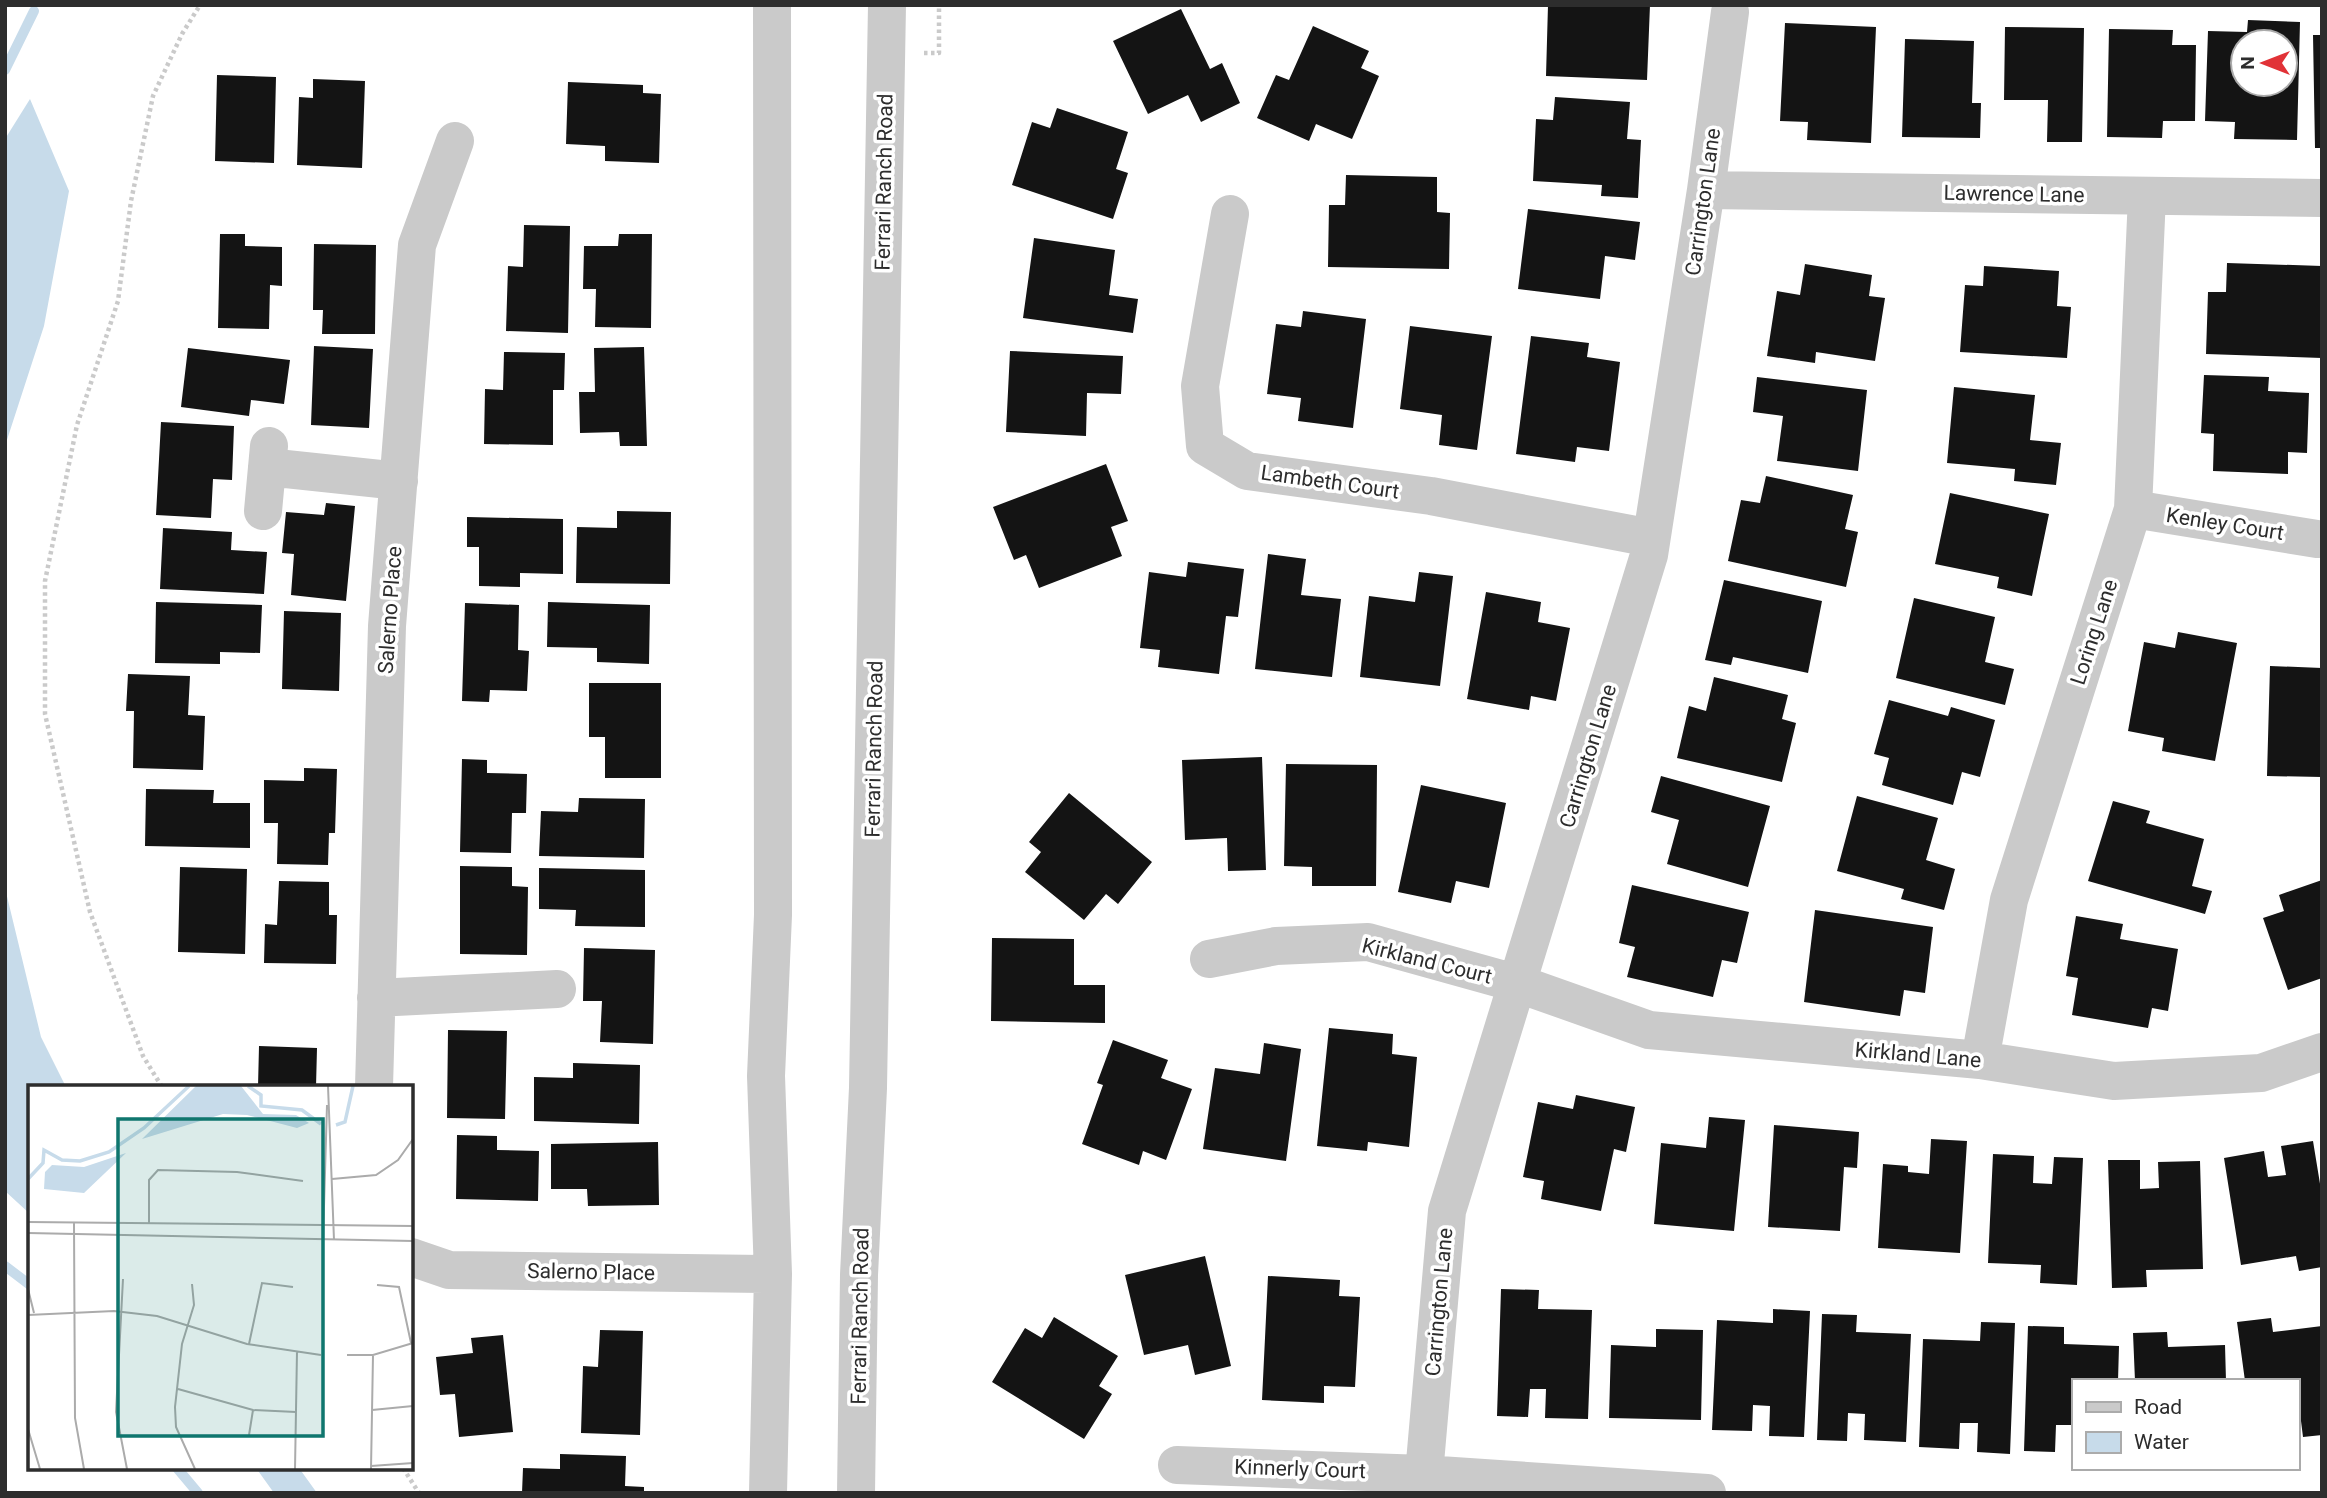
<svg xmlns="http://www.w3.org/2000/svg" width="2327" height="1498" font-family="Roboto,sans-serif">
<rect width="100%" height="100%" fill="#fff"/>
<path fill="#c7dbea" d="M30,99L69,191L44,326L5,446V139Z
M5,888L41,1037L66,1087H30V1214L5,1191Z
M256,1468H299L317,1493H274Z"/>
<g fill="none" stroke-linecap="round" stroke-linejoin="round">
<path stroke="#c7dbea" stroke-width="10" d="M5,70L34,11
M5,1266L30,1285
M177,1468L198,1493"/>
</g>
<path fill="#141414" fill-rule="evenodd" d="M1548,5H1650L1647,80L1546,76Z
M1181,9L1210,69L1222,63L1240,103L1201,122L1188,95L1148,114L1113,41Z
M2248,20L2300,22L2297,140L2234,139L2235,122L2205,121L2208,31L2247,32ZM2243,42H2285V84H2243Z
M1785,23L1876,27L1871,143L1807,140L1808,122L1780,121Z
M1313,26L1369,51L1361,68L1379,76L1352,139L1316,124L1309,141L1257,118L1276,75L1289,80Z
M2005,27L2084,28L2082,142H2047L2048,100H2004Z
M2109,29L2173,30L2172,45H2196L2195,121H2163L2162,138L2107,137Z
M2313,35H2322V148H2315Z
M1905,39L1974,41L1972,103H1981L1980,138L1902,137Z
M217,75L276,77L274,163L215,161Z
M313,79L365,81L362,168L297,165L299,97L313,98Z
M568,82L643,85V93L661,94L659,163L605,161V146L566,144Z
M1555,97L1630,102L1627,139L1641,140L1638,198L1601,196L1602,185L1533,181L1536,119L1553,120Z
M1057,108L1128,132L1116,169L1128,173L1113,219L1012,185L1032,122L1050,128Z
M1346,175L1437,177V212L1450,213L1449,269L1328,267L1329,205H1345Z
M1528,209L1640,222L1635,260L1605,256L1600,299L1518,289Z
M524,225L570,226L568,333L506,331L508,266L523,267Z
M220,234H245V246L282,247V286L270,285L269,329L218,328Z
M619,234H652L651,328L595,327L596,289H583L584,246H618Z
M1034,238L1115,250L1109,295L1138,299L1133,333L1023,318Z
M314,244L376,245L375,334H322L323,310H313Z
M2227,263L2322,266V358L2206,354L2208,292H2226Z
M1805,264L1872,275L1869,296L1885,298L1875,361L1816,352L1815,363L1767,356L1777,291L1800,295Z
M1984,266L2059,271L2057,306L2071,307L2067,358L1960,352L1965,285L1983,286Z
M1303,311L1366,319L1353,428L1298,421L1301,398L1267,394L1276,324L1301,327Z
M1410,326L1492,336L1477,450L1439,445L1442,415L1400,409Z
M1531,336L1589,343L1587,357L1620,362L1609,451L1577,447L1575,462L1516,454Z
M314,346L373,349L369,428L311,425Z
M644,347L647,446H620L619,432L580,433L579,392H595L594,348Z
M188,348L290,360L284,404L251,400L249,416L181,407Z
M1010,351L1123,356L1121,394L1087,393L1086,436L1006,432Z
M504,352L565,353L564,390H553V445L484,444L485,389L503,390Z
M2204,375L2269,377L2268,391L2309,393L2307,453L2288,452V474L2213,471L2214,434L2201,433Z
M1757,377L1867,390L1858,471L1777,461L1783,416L1753,412Z
M1954,387L2035,395L2030,440L2061,443L2056,485L2014,481L2015,469L1947,463Z
M161,422L234,426L232,480L213,479L211,518L156,515Z
M1106,464L1128,521L1111,527L1122,556L1039,588L1026,555L1014,560L993,507Z
M1766,476L1853,495L1845,529L1858,532L1846,587L1728,561L1741,500L1760,503Z
M1950,493L2049,514L2032,596L1997,588L1999,577L1935,564Z
M326,503L355,506L346,601L291,595L294,554L282,553L286,512L324,515Z
M617,511L671,512L670,584L576,583L577,527L617,528Z
M467,517L563,519V574L520,573V587L479,586V547H467Z
M163,528L232,532L231,550L267,552L264,594L160,589Z
M1268,554L1306,559L1301,595L1341,599L1332,677L1255,669Z
M1188,562L1244,569L1238,617L1226,616L1219,674L1158,667L1160,650L1140,648L1149,572L1186,577Z
M1419,572L1453,576L1440,686L1360,677L1369,596L1415,602Z
M1724,580L1822,601L1808,673L1733,657L1731,665L1705,660Z
M1486,592L1541,602L1538,622L1570,628L1556,701L1531,696L1529,710L1467,699Z
M1914,598L1995,617L1985,662L2014,669L2005,705L1896,678Z
M156,602L262,605L260,653L220,652V664L155,663Z
M548,602L650,605L649,664L597,662V648L547,647Z
M465,603L519,605L518,650L529,651L527,691L490,690L489,702L462,701Z
M284,611L341,613L339,691L282,689Z
M2178,632L2237,643L2215,761L2162,751L2164,738L2128,731L2144,642L2175,648Z
M2270,666L2322,668V777L2267,776Z
M128,674L190,676L188,715L205,716L203,770L133,768L134,711H126Z
M1714,677L1788,695L1782,719L1796,723L1782,782L1677,758L1689,706L1706,711Z
M589,683H661V778H605V737H589Z
M1889,700L1948,716L1951,707L1995,720L1980,777L1962,772L1953,805L1882,785L1889,758L1874,754Z
M1262,757L1266,870L1228,871L1227,838L1185,840L1182,760Z
M462,759L487,760V773L527,774L526,813H512L511,853L460,852Z
M1286,764L1377,765L1376,886H1312V867L1284,866Z
M304,768L337,769L335,833H329L328,865L277,864L278,823H264V780L304,781Z
M1661,776L1770,806L1748,887L1667,864L1679,820L1651,812Z
M1421,785L1506,803L1489,888L1456,881L1451,903L1398,892Z
M146,789L214,790L213,803H250V848L145,846Z
M1069,793L1152,862L1118,904L1106,894L1084,920L1025,872L1041,852L1029,842Z
M1857,796L1938,818L1926,860L1955,869L1944,910L1901,899L1904,889L1837,871Z
M579,798L645,799L644,858L539,856L541,811L578,812Z
M2113,801L2150,811L2146,823L2204,839L2192,886L2212,891L2205,914L2088,881Z
M460,866L512,867V886L528,887L527,955L460,954Z
M180,867L247,869L245,954L178,952Z
M539,868L645,870V927L575,926L576,910L539,909Z
M2322,880V978L2288,990L2263,918L2284,911L2279,895Z
M279,881L329,882V915H337L336,964L264,963L265,924L277,925Z
M1632,885L1749,912L1737,963L1722,960L1713,997L1627,977L1635,947L1619,943Z
M1815,910L1933,927L1925,993L1904,990L1900,1016L1804,1002Z
M2076,916L2123,924L2120,939L2178,949L2168,1011L2152,1008L2148,1028L2072,1015L2078,978L2066,976Z
M992,938L1074,939V985H1105V1023L991,1021Z
M584,948L655,950L653,1044L600,1042L602,1001H583Z
M1329,1028L1393,1034L1392,1054L1417,1057L1409,1147L1368,1142L1367,1151L1317,1146Z
M448,1030L507,1031L505,1119L447,1118Z
M1113,1040L1168,1060L1161,1078L1192,1089L1166,1160L1143,1151L1139,1165L1082,1144L1103,1085L1097,1083Z
M1264,1043L1301,1049L1286,1161L1203,1149L1215,1068L1260,1074Z
M259,1046L317,1048L316,1087H258Z
M573,1063L640,1065L639,1124L534,1121V1077L573,1078Z
M1576,1095L1635,1107L1626,1152L1614,1149L1601,1211L1541,1199L1544,1181L1523,1177L1538,1102L1573,1109Z
M1709,1117L1745,1120L1734,1231L1654,1224L1661,1143L1706,1148Z
M1774,1125L1859,1132L1857,1168L1844,1167L1840,1231L1768,1227Z
M457,1135L497,1136V1150L539,1151L538,1201L456,1199Z
M1931,1139L1967,1141L1960,1253L1878,1248L1883,1164L1908,1166V1172L1929,1174Z
M2313,1141L2322,1196V1267L2299,1271L2296,1256L2241,1265L2224,1158L2264,1151L2268,1177L2286,1175L2281,1146Z
M658,1142L659,1205L588,1206L587,1189H551V1144Z
M1993,1154L2034,1156L2033,1183L2052,1184L2054,1157L2083,1158L2077,1285L2040,1283L2041,1265L1988,1263Z
M2108,1160H2140V1189L2159,1188L2158,1162L2200,1161L2203,1269L2146,1270L2147,1287L2112,1288Z
M1205,1256L1231,1366L1195,1375L1188,1345L1144,1355L1125,1275Z
M1268,1276L1340,1280L1339,1296L1360,1297L1355,1387L1324,1386V1403L1262,1400Z
M1501,1289L1539,1290L1538,1309L1592,1310L1588,1419L1545,1418L1546,1389H1530L1528,1417L1497,1416Z
M1773,1309L1810,1311L1804,1437L1769,1436L1770,1406L1753,1405L1752,1431L1712,1430L1717,1320L1773,1323Z
M1822,1314L1857,1315L1856,1332L1911,1334L1906,1442L1864,1440L1865,1414L1848,1413L1847,1441L1817,1440Z
M1054,1317L1118,1356L1099,1386L1112,1394L1084,1439L992,1382L1025,1328L1042,1338Z
M2271,1318L2273,1332L2322,1326V1435L2303,1437L2300,1413H2297V1381H2245L2237,1322Z
M1981,1322L2015,1323L2010,1454L1977,1452L1978,1423H1960L1959,1449L1919,1447L1923,1339L1980,1341Z
M2028,1326L2064,1327V1344L2119,1346L2118,1381H2073V1425H2056L2055,1452L2024,1451Z
M1656,1329L1703,1330L1701,1420L1609,1418L1611,1345L1656,1347Z
M600,1330L643,1331L640,1435L581,1433L583,1366L598,1367Z
M2167,1332L2168,1347L2225,1345L2226,1381H2135L2133,1333Z
M503,1335L513,1432L459,1437L455,1394L440,1395L436,1357L473,1353L471,1338Z
M560,1454L626,1456L625,1486L644,1487V1493H522L523,1468L560,1469Z"/>
<g fill="none" stroke-linecap="round" stroke-linejoin="round">
<path stroke="#cacaca" stroke-width="4.5" stroke-dasharray="3.5 3.5" stroke-linecap="butt" d="M924,53H939V5
M162,1087L143,1056L90,912L45,714V581L77,425L118,301L131,201L153,96L182,34L200,5
M403,1468L419,1493"/>
<path stroke="#cacaca" stroke-width="38" d="M1706,190L2322,198
M1230,214L1200,386L1205,446L1247,471L1431,496L1651,538
M267,467L399,481
M2133,509L2317,539
M263,511L269,446
M1209,959L1276,946L1368,942L1519,984L1649,1030L1980,1060L2114,1081L2261,1073L2322,1052
M376,998L557,989
M1980,1060L2009,900L2133,509L2147,196
M374,1087L387,626L417,245L455,141
M411,1257L449,1270L773,1274
M1177,1465L1424,1474L1707,1493
M768,1493L773,1274L766,1076L773,915L772,5
M856,1493L859,1275L868,1088L887,5
M1420,1493L1424,1474L1447,1211L1649,555L1706,190L1730,12"/>
</g>
<g text-anchor="middle" stroke-width="7" stroke-linejoin="round" paint-order="stroke">
<g font-size="21" fill="#2d2d2d" stroke="#fff">
<text transform="translate(884 182) rotate(-89)" y="7">Ferrari Ranch Road</text>
<text transform="translate(2014 194) rotate(1)" y="7">Lawrence Lane</text>
<text transform="translate(1703 202) rotate(-82)" y="7">Carrington Lane</text>
<text transform="translate(1330 482) rotate(8)" y="7">Lambeth Court</text>
<text transform="translate(2225 524) rotate(9)" y="7">Kenley Court</text>
<text transform="translate(390 610) rotate(-86)" y="7">Salerno Place</text>
<text transform="translate(2094 632) rotate(-72)" y="7">Loring Lane</text>
<text transform="translate(874 749) rotate(-89)" y="7">Ferrari Ranch Road</text>
<text transform="translate(1588 756) rotate(-73)" y="7">Carrington Lane</text>
<text transform="translate(1427 961) rotate(14)" y="7">Kirkland Court</text>
<text transform="translate(1918 1055) rotate(5)" y="7">Kirkland Lane</text>
<text transform="translate(591 1272) rotate(1)" y="7">Salerno Place</text>
<text transform="translate(1439 1302) rotate(-85)" y="7">Carrington Lane</text>
<text transform="translate(860 1316) rotate(-89)" y="7">Ferrari Ranch Road</text>
<text transform="translate(1300 1469) rotate(2)" y="7">Kinnerly Court</text>
</g>
</g>
<g transform="translate(28 1085)">
<rect width="385" height="385" fill="#fff"/>
<path d="M168,1H213L235,29L268,30L281,38L269,43L219,30L195,29L114,54ZM98,68L56,108L16,104L17,87L24,80L56,82Z" fill="#c7dbea"/>
<path fill="none" stroke="#c7dbea" stroke-width="3.5" d="M220,1L233,10V21L274,25L293,39M308,40L317,37L325,1M0,94L15,78L16,65L34,75L52,76L81,67L116,43L161,1"/>
<path fill="none" stroke="#ababab" stroke-width="2" d="M300,1L306,155M304,94L348,90L370,75L385,54M0,137L385,141M46,138L47,333L56,384M121,139V95L130,85L209,87L275,96M0,148L385,156M295,155L299,20M95,194L88,327L99,384M164,199L166,220L154,259L147,322L148,342L167,384M349,200L371,202L383,258M0,204L6,228M0,230L86,226L129,231L219,259L293,270M221,259L234,198L265,202M319,270H345L385,258M150,304L225,325L268,327M344,325L385,321M0,344L12,384M221,350L225,325M343,381L385,378M267,384L269,266M343,384L345,270"/>
<path fill="#0f766e" fill-opacity="0.15" stroke="#0f766e" stroke-width="3.5" d="M90,34H295V351H90Z"/>
<rect width="385" height="385" fill="none" stroke="#2d2d2d" stroke-width="3.5"/>
</g>
<rect width="2327" height="1498" fill="none" stroke="#2d2d2d" stroke-width="14"/>
<rect x="2072" y="1379" width="228" height="91" fill="#ffffff" stroke="#ababab" stroke-width="2"/>
<rect x="2086" y="1402" width="35" height="10" fill="#cacaca" stroke="#ababab" stroke-width="2"/>
<text x="2134" y="1414" font-size="21" fill="#2d2d2d">Road</text>
<rect x="2086" y="1432" width="35" height="21" fill="#c7dbea" stroke="#ababab" stroke-width="2"/>
<text x="2134" y="1449" font-size="21" fill="#2d2d2d">Water</text>
<g transform="translate(2264 63) rotate(270)"><circle r="33" fill="#ffffff" stroke="#ababab" stroke-width="2"/>
<path d="M0-5L12 26L0 18L-12 26Z" fill="#e13237"/>
<text y="-10" font-size="19" font-weight="bold" text-anchor="middle" fill="#2d2d2d">N</text>
</g>
</svg>
